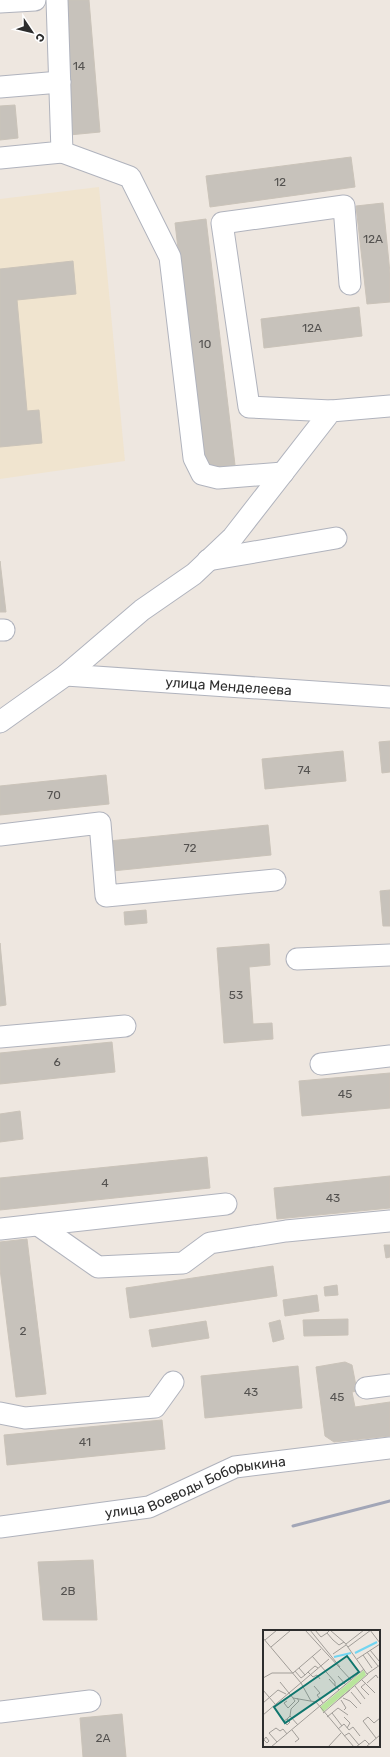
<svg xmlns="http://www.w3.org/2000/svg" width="390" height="1757" font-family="Rubik,sans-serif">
<rect width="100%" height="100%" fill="#eee7e0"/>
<path fill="#f0e4cf" d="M99,187L125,461L0,479V199Z"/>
<path fill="#c7c2bb" stroke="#cac3b9" d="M58,0H89L100,132L69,135Z
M15,105L18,138L0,140V106Z
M351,157L355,187L210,207L206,176Z
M383,203L390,273V302L367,304L356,206Z
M206,219L235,465L204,469L175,223Z
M73,261L76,294L17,300L27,411L39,410L42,443L0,447V269Z
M359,307L362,336L264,348L261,319Z
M0,561L6,612H0Z
M390,741V772L382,773L379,742Z
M343,751L346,781L265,789L262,759Z
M106,775L109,804L0,815V786Z
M268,825L271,855L112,871L109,841Z
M390,890V926H383L380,891Z
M146,910L147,923L125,925L124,912Z
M0,943L6,1005L0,1006Z
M269,944L270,965L249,967L253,1024L272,1023L273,1039L224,1043L217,948Z
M112,1042L115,1072L0,1084V1053Z
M390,1073V1108L302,1116L299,1081Z
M20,1111L23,1139L0,1142V1114Z
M207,1157L210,1188L0,1210V1178Z
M390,1176V1208L277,1219L274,1188Z
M27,1239L46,1394L16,1397L0,1269V1242Z
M384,1245H390V1257L386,1258Z
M273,1266L277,1296L130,1318L126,1288Z
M337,1285L338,1295L325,1296L324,1287Z
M317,1295L319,1311L285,1316L283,1300Z
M348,1319V1335L304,1336L303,1320Z
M280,1320L284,1339L273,1342L269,1323Z
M206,1321L209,1338L152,1347L149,1330Z
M345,1362L352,1365L357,1391L352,1392L355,1407L390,1402V1436L334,1442L325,1436L316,1367Z
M298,1366L302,1408L205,1418L201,1376Z
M162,1420L165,1449L7,1465L4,1435Z
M93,1560L97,1620H43L38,1562Z
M122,1714L126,1757H83L80,1718Z"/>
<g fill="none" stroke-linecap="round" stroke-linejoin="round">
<defs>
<g id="minor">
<path d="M0,2L35,0"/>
<path d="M0,87L60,82"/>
<path d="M62,152L130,177L170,257L194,458L202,474L218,478L283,473"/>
<path d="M0,158L62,152L57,0"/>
<path d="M331,411L249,407L222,223L344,206L350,284"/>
<path d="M208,560L336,538"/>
<path d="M0,630H4"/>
<path id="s1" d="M66,675L390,697"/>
<path d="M0,722L66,675L142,610L194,574L233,537L331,411L390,406"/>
<path d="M0,835L100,823L106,896L275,880"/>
<path d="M297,959L390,955"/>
<path d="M0,1037L125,1026"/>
<path d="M321,1064L390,1056"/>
<path d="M38,1225L98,1267L183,1263L210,1243L286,1231L390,1221"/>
<path d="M0,1229L226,1204"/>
<path d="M366,1388L390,1385"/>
<path d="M0,1413L25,1418L155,1407L173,1382"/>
<path id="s2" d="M0,1527L149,1507L235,1467L390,1448"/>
<path d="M0,1712L90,1701"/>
</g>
</defs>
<use href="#minor" stroke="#b0b3bd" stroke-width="23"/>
<use href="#minor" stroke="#fff" stroke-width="21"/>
<path stroke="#a2a6b7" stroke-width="3" d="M293,1526L390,1501"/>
</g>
<g text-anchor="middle" stroke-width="3.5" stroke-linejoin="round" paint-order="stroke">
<g font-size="12" fill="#545250">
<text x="79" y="70">14</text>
<text x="280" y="186">12</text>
<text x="373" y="243">12А</text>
<text x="312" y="332">12А</text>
<text x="205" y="348">10</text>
<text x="304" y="774">74</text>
<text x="54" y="799">70</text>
<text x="190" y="852">72</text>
<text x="236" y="999">53</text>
<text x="57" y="1066">6</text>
<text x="345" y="1098">45</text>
<text x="105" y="1187">4</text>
<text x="333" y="1202">43</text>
<text x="23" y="1335">2</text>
<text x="251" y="1396">43</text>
<text x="337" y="1401">45</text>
<text x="85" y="1446">41</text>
<text x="68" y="1595">2В</text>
<text x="103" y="1742">2А</text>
</g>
<g font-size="14" fill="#2d2d2d" stroke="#fff">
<text dy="5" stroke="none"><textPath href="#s1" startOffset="163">улица Менделеева</textPath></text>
<text dy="5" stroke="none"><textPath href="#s2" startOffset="201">улица Воеводы Боборыкина</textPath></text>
</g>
</g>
<g transform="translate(263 1630)">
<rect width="117" height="117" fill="#eee7e0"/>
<path d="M101,40L103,45L60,82L57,77Z" fill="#b9e59c"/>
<path fill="none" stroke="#72d5f1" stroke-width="2" d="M92,23L114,12M71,27L88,23"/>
<path fill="none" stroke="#a19d98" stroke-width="1" d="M42,0L88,50M47,0L77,37M52,0L58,7L64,3M67,0L64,3L70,10L76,15L81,12M67,0L82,13L104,44L117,35M107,0L117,13M0,8L38,53L48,71M2,10L14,0M83,14L101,0M8,17L28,0M85,17L108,0M107,20L116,31M104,22L115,36M70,24L83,15M100,25L109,38M49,26L72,52V56M94,29L117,14M32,41L38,48L42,45L36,38M45,42L52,36L55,38M42,45L45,42L50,47L54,45L57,49M75,46L83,55M0,48L9,43H30L58,19M66,49L76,60M99,50L112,63M17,52L30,68L53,72L91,117M103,53L98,57L106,65M104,53L113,45L115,48M51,56L57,63L54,65L60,73M92,56L102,69M0,60L12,74M88,62L98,74M80,68L87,71L94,78M76,69L87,60M78,70L83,78L81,80M24,71L21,73L25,78L32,71L30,68M0,73L15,60L23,64M60,83L105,44M69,83L79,96M0,85L66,29M27,86L28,79L36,71L34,68M64,87L75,78L85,85M81,87L87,93L84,98M24,89L27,92L24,95L21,91L24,89L27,86L35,95M75,99L81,94L86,100L90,97L97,106M29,100L36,109L32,112M81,106L86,103L96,115M113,108L100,91L105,87L111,93L117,88M0,111L3,107L6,111L4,113L1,110M14,112L6,103L13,98L17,101L20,99L24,104M8,117L101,39M65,117L78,103M93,117L102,110L106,114M103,117L117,105"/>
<path fill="#0f766e" fill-opacity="0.15" stroke="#0f766e" stroke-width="2" d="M84,26L96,42L22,93L11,77Z"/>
<rect width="117" height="117" fill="none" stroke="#2d2d2d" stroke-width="2"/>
</g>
<g transform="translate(32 32) rotate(125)" stroke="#ffffff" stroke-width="3" paint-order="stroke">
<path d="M0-3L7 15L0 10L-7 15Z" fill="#2d2d2d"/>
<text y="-6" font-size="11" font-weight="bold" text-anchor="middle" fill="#2d2d2d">С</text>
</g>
</svg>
